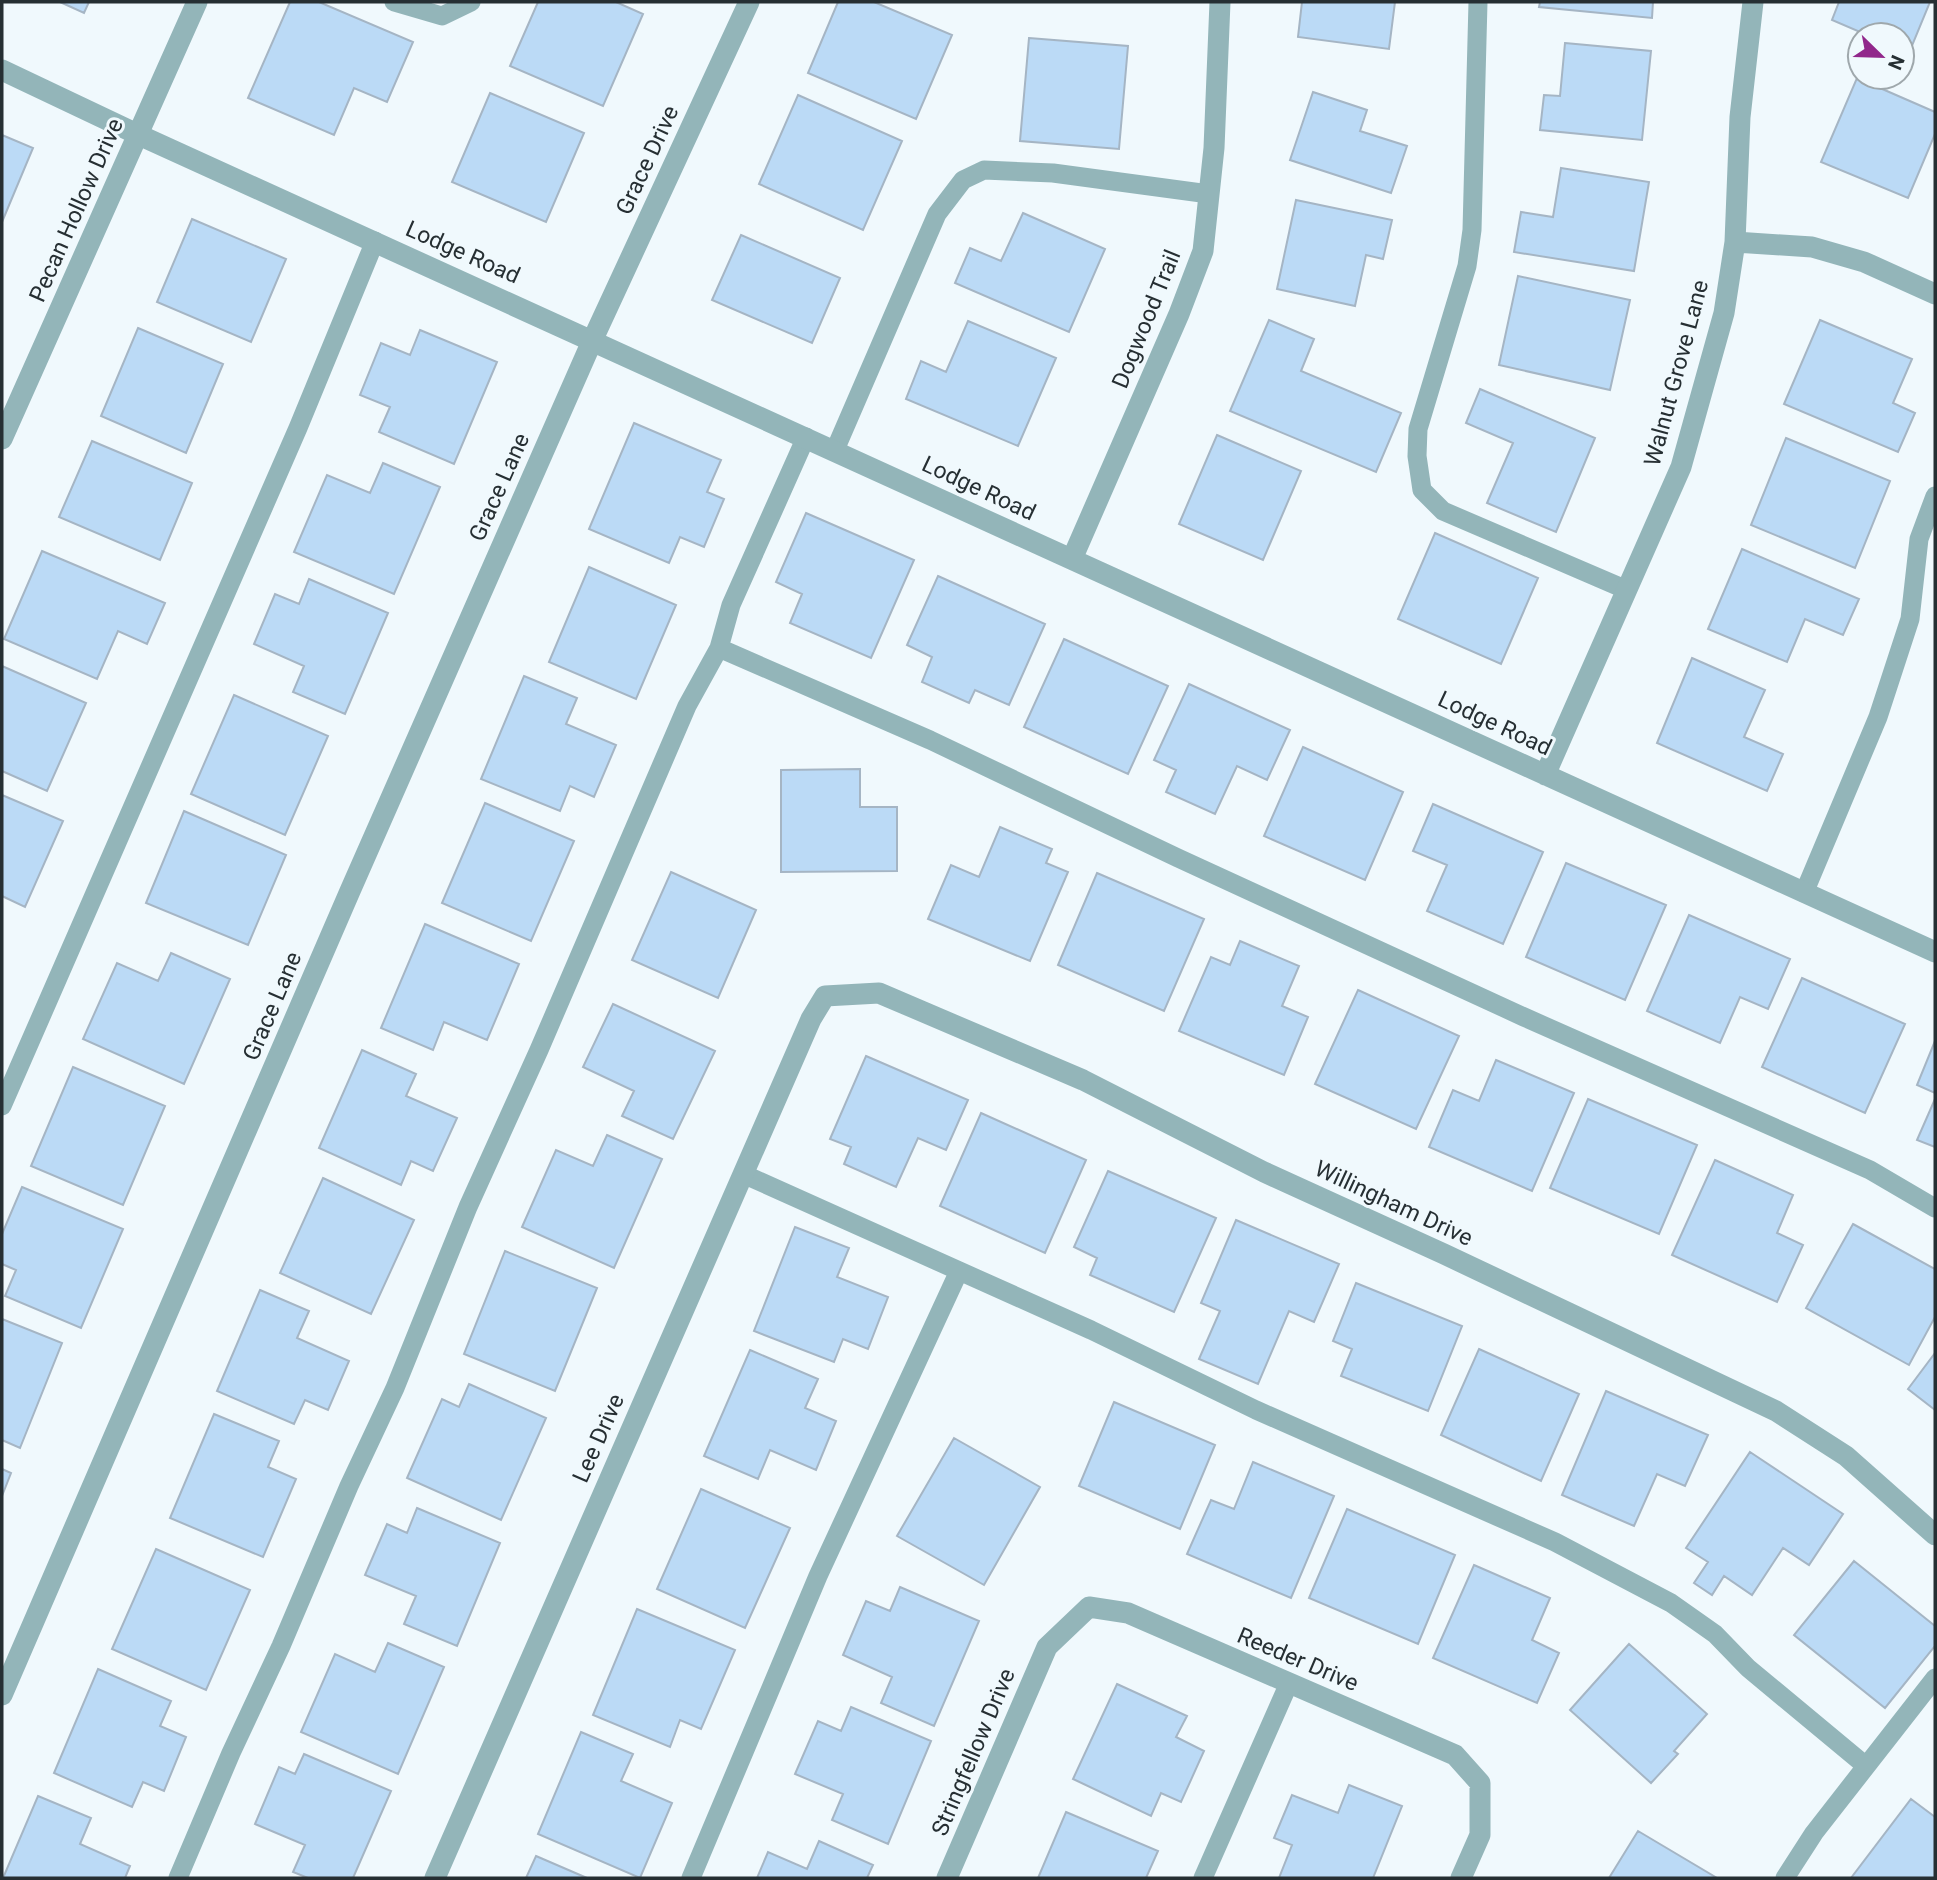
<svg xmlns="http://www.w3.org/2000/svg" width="1937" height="1880" font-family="Roboto,sans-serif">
<rect width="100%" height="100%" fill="#f0f9fd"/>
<path fill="#bbdaf6" stroke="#a5b5c4" stroke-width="2" d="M60,2H89L84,13Z
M290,2H319L413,42L387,102L354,88L334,135L248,98Z
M538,2H616L643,14L603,106L510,66Z
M838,2H874L952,35L916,119L808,73Z
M1302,2H1395L1389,49L1298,37Z
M1540,2H1653L1652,18L1539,7Z
M1839,2H1930L1909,53L1902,50V35H1867L1832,20Z
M1029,38L1128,46L1119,149L1020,141Z
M1565,43L1651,51L1642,140L1540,130L1544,95L1560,96Z
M1857,78L1935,112V134L1908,198L1821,162Z
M1313,92L1367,110L1360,131L1407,146L1391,193L1290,160Z
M490,93L584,133L546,222L452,182Z
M798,95L902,141L863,230L759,184Z
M2,135L33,148L2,222Z
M1561,168L1649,182L1634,271L1514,252L1521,212L1553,217Z
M1296,200L1392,220L1383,259L1366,255L1355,306L1277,289Z
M1023,213L1105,249L1069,332L955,283L970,248L1001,261Z
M192,219L286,259L251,342L157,302Z
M741,235L840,278L812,343L712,300Z
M1518,276L1630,300L1610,390L1499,365Z
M1269,320L1314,339L1301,371L1401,413L1376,472L1230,411Z
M1820,320L1912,359L1893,403L1915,413L1898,452L1784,404Z
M968,321L1056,358L1018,446L906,399L921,361L946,372Z
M138,328L223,364L186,453L101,416Z
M420,330L497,362L454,464L379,432L390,407L360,395L381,343L410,355Z
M1480,389L1595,438L1556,532L1487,503L1513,443L1466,423Z
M634,423L721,460L707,492L724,499L704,547L680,537L669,563L589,529Z
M1217,435L1301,471L1263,560L1179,524Z
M1786,438L1890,481L1855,568L1751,525Z
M92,441L192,483L160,560L59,517Z
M383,463L440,487L394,594L294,552L327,475L370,493Z
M806,513L914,560L871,658L790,623L802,594L776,582Z
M1435,533L1538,578L1501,664L1398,619Z
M1742,549L1859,599L1843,635L1805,619L1787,662L1708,629Z
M42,551L165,603L147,644L118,631L97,679L4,639Z
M589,567L676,605L636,699L549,662Z
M938,576L1045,624L1009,705L975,690L969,703L922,682L932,657L907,645Z
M309,579L388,613L345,714L293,692L304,666L254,644L275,594L299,604Z
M1064,639L1168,686L1128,774L1024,727Z
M1692,658L1765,690L1744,737L1783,754L1767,791L1657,743Z
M2,666L86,703L47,791L2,771Z
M524,676L577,698L566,724L616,745L594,797L570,786L560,811L481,779Z
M1189,684L1290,730L1267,780L1237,766L1215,814L1166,792L1176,770L1154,760Z
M234,695L328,736L285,835L191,794Z
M1303,747L1403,792L1365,880L1264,836Z
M860,769V807H897V871L781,872V770Z
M2,795L63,821L25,907L2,896Z
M485,803L574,841L531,941L442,903Z
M1433,804L1543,852L1503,944L1427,911L1447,865L1413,851Z
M184,811L286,855L248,945L146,903Z
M1000,827L1052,849L1046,863L1068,872L1030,961L928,919L951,865L979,877Z
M1566,863L1666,905L1625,1000L1526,957Z
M671,872L756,910L718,998L632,960Z
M1097,873L1204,919L1164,1011L1058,965Z
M1689,915L1790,959L1768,1009L1740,997L1720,1043L1647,1011Z
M425,924L519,964L487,1040L444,1022L433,1050L381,1028Z
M1240,941L1299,966L1282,1006L1308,1017L1284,1075L1179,1031L1211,957L1230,965Z
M171,953L230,979L184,1084L83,1039L117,963L158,981Z
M1802,978L1905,1024L1865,1113L1762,1067Z
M1358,990L1459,1036L1416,1129L1315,1084Z
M613,1004L715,1051L673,1139L622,1116L634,1091L583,1067Z
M1935,1041V1093L1917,1085Z
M362,1050L416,1074L406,1096L457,1118L433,1171L411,1161L401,1185L319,1148Z
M866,1056L968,1100L946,1150L918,1138L896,1187L844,1164L851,1147L830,1139Z
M1496,1060L1574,1093L1532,1191L1429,1147L1453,1090L1479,1101Z
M73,1067L165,1106L123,1205L31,1166Z
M1588,1099L1697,1145L1659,1234L1550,1188Z
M1935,1099V1147L1917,1140Z
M981,1113L1086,1160L1045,1253L940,1206Z
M607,1135L662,1159L614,1268L522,1227L556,1150L593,1166Z
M1715,1160L1793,1195L1777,1233L1803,1245L1777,1302L1672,1255Z
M1108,1171L1216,1218L1174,1312L1090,1275L1097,1258L1074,1247Z
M323,1178L414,1220L371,1314L280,1273Z
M22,1187L123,1229L81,1328L5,1296L16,1270L2,1264V1234Z
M1236,1220L1339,1264L1314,1322L1289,1311L1258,1384L1199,1359L1220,1311L1201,1303Z
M1853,1224L1935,1269V1317L1909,1365L1806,1308Z
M795,1227L849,1248L837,1277L888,1297L868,1349L843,1339L834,1362L754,1331Z
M505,1251L597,1288L555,1391L464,1354Z
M1356,1283L1462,1326L1428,1411L1341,1376L1352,1349L1333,1341Z
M260,1290L309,1311L297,1338L349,1361L328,1410L305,1400L294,1424L217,1391Z
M2,1319L62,1343L20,1448L2,1440Z
M1479,1349L1579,1394L1541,1481L1441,1435Z
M750,1350L818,1379L805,1408L836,1421L816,1470L770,1450L758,1479L704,1456Z
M1935,1353V1410L1908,1389Z
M469,1384L546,1418L501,1520L407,1478L442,1399L459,1407Z
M1606,1391L1708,1435L1685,1486L1657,1474L1634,1526L1562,1495Z
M1114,1402L1215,1445L1180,1529L1079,1486Z
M214,1414L279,1441L268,1467L296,1479L263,1557L170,1518Z
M954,1438L1040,1487L984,1585L897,1536Z
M1750,1452L1843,1514L1809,1565L1783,1548L1752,1595L1724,1576L1712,1595L1694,1583L1708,1562L1686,1548Z
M1253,1462L1334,1496L1291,1598L1187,1554L1211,1500L1234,1509Z
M2,1469L11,1473L2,1496Z
M701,1489L790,1528L745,1628L657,1589Z
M417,1508L500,1543L457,1646L404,1624L416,1596L365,1575L387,1524L407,1533Z
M1347,1509L1455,1555L1418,1644L1309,1598Z
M156,1549L250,1590L206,1690L112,1649Z
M1854,1561L1935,1626V1646L1885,1708L1794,1635Z
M1474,1565L1550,1598L1532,1640L1559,1653L1537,1703L1433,1658Z
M900,1587L979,1621L934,1726L881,1703L892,1677L843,1655L866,1601L890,1611Z
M637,1609L735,1650L701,1729L680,1720L670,1747L593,1715Z
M388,1643L444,1667L398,1774L301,1732L335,1654L375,1672Z
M1629,1644L1707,1714L1674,1751L1678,1754L1651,1783L1570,1710Z
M98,1669L171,1701L160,1726L186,1737L164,1791L143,1782L132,1807L54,1773Z
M1117,1684L1187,1716L1176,1737L1204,1751L1181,1802L1161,1793L1151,1816L1073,1779Z
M851,1707L931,1741L888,1844L832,1820L843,1794L795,1774L818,1721L841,1731Z
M581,1732L633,1754L621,1781L672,1803L640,1878L538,1834Z
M304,1754L391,1791L353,1878H308L293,1872L305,1845L255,1824L279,1767L295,1774Z
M1349,1785L1402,1806L1373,1878H1279L1292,1845L1274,1838L1292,1795L1338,1813Z
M38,1796L91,1818L80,1844L130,1866L125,1878H3Z
M1911,1799L1935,1817V1878H1851Z
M1066,1812L1158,1851L1146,1878H1038Z
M1638,1831L1717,1878H1609Z
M819,1841L873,1865L867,1878H757L768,1852L807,1869Z
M536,1856L587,1878H526Z"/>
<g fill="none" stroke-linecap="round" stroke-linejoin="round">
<path stroke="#93b5b9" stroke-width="19" d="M394,2L442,16L471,2
M1478,2L1472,230L1467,266L1418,429L1417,456L1422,490L1443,511L1627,590
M835,450L937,214L963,180L984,170L1053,173L1209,194
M719,648L731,605L806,437
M1804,893L1878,717L1910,619L1919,539L1935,496
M2,1106L298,428L375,241
M743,1174L1091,1330L1256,1410L1555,1542L1671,1603L1715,1634L1748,1668L1866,1766
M178,1878L231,1753L281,1646L349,1486L395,1388L468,1207L539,1050L687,706L719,648L930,740L1178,858L1524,1017L1870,1170L1935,1208
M691,1878L818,1576L959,1271
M1203,1878L1289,1683
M1785,1878L1814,1833L1935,1678"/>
<path stroke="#93b5b9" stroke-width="21" d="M2,70L139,135L1935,952
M1735,242L1812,247L1864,262L1935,294
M2,439L197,2
M1072,559L1179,314L1203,251L1214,148L1220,2
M1545,775L1681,467L1724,313L1735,242L1740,117L1753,2
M2,1695L350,891L593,339L749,2
M435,1878L811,1019L825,996L879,993L1083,1080L1264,1172L1444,1254L1776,1411L1846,1456L1935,1535
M947,1878L1047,1647L1089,1607L1128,1613L1455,1755L1480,1783V1835L1461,1878"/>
</g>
<g text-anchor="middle" stroke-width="6" stroke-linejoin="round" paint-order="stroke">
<g font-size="23" fill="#262f33" stroke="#f0f9fd">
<text transform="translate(647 160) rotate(-65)" y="8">Grace Drive</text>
<text transform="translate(76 210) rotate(-66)" y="8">Pecan Hollow Drive</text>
<text transform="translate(463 252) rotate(24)" y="8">Lodge Road</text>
<text transform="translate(1146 319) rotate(-68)" y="8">Dogwood Trail</text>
<text transform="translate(1676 373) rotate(-75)" y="8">Walnut Grove Lane</text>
<text transform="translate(499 487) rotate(-66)" y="8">Grace Lane</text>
<text transform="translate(979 488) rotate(25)" y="8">Lodge Road</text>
<text transform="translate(1495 723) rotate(25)" y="8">Lodge Road</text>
<text transform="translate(272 1006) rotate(-67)" y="8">Grace Lane</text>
<text transform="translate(1394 1203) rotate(25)" y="8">Willingham Drive</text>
<text transform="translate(598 1438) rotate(-66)" y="8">Lee Drive</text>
<text transform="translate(1298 1659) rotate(23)" y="8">Reeder Drive</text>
<text transform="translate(973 1752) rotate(-67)" y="8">Stringfellow Drive</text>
</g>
</g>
<rect width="1937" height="1880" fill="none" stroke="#262f33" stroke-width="7"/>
<g transform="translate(1881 56) rotate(113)"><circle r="33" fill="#f0f9fd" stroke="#9fa8ac" stroke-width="2"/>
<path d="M0-5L12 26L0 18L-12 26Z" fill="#91278b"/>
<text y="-10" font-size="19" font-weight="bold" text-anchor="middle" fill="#262f33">N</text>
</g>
</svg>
